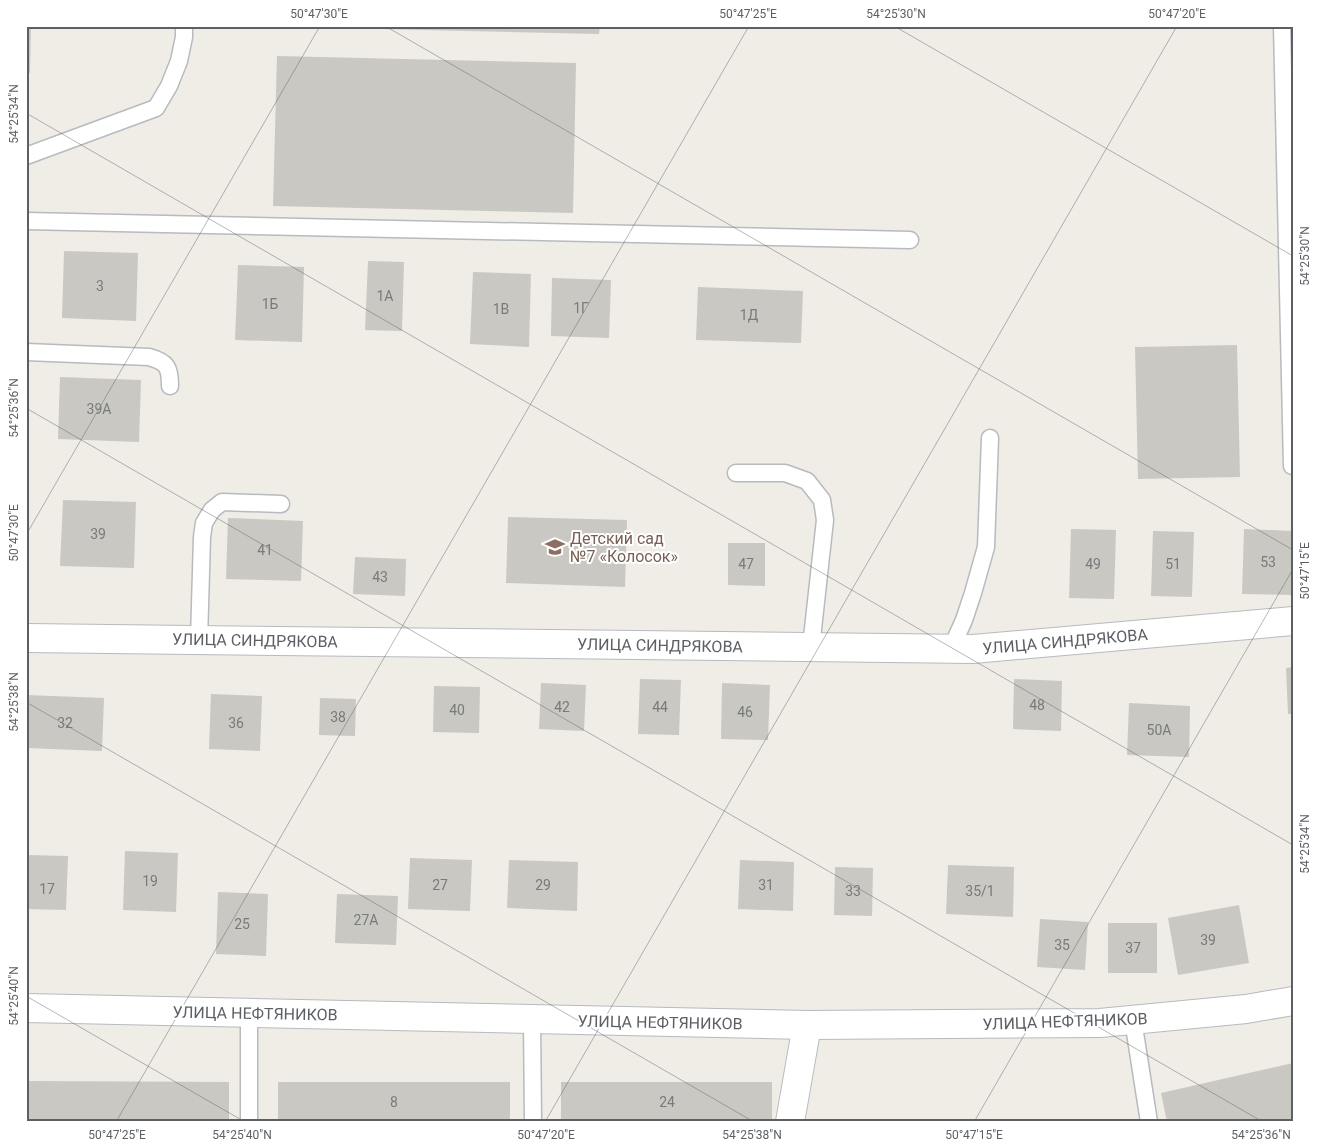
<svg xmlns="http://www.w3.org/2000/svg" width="1319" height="1148" font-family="Roboto,sans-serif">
<rect width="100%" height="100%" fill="#efede5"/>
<path fill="#cac8c2" d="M26,26H31L30,73H26Z
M335,26H600L599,34L335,28Z
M277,56L576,63L573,213L273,206Z
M64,251L138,253L136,321L62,318Z
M368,261L404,262L402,331L365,330Z
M238,265L304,267L302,342L235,340Z
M473,272L531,274L529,347L470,344Z
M552,278L611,280L609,338L551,336Z
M698,287L803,291L801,343L696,340Z
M1237,345L1240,477L1138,479L1135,347Z
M60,377L141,380L139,442L58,439Z
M63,500L136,502L134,568L60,566Z
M508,517L627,520L625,587L506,583Z
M228,518L303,521L301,581L226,579Z
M1071,529L1116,530L1114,599L1069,598Z
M1244,529L1293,531V595L1242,594Z
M1153,531L1194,532L1192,597L1151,596Z
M728,543H765V586L728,585Z
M355,557L406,559L405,596L353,594Z
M1293,667V714H1288L1286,668Z
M640,679L681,680L679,735L638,734Z
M1014,679L1062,681L1061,731L1013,729Z
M541,683L586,685L584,731L539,729Z
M722,683L770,685L768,740L721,739Z
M434,686L480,687L479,733L433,732Z
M211,694L262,696L260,751L209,749Z
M26,695L104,698L102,751L26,748Z
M320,698L356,699L355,736L319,735Z
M1129,703L1190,706L1189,757L1127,755Z
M125,851L178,853L176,912L123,910Z
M27,855L68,856L66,910L26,909Z
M410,858L472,860L470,911L408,909Z
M509,860L578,862L577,911L507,908Z
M740,860L794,862L793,911L738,909Z
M948,865L1014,867L1013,917L946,914Z
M835,867L873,868L872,916L834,915Z
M218,892L268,894L266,956L216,954Z
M337,894L398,896L396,945L335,943Z
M1239,905L1249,963L1178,975L1168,918Z
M1040,919L1088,922L1085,970L1037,967Z
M1108,923H1157V973H1108Z
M1293,1063V1121L1167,1122L1161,1093Z
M26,1081L229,1082V1122H26Z
M278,1082H510V1122H278Z
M561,1082H772V1122H561Z"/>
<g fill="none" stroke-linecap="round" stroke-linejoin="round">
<defs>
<path id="lane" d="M1282,26L1292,466
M26,156L156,108L169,86L179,61L184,37V26
M26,221L910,240
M26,352L149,357C167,362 170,367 170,386
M736,473H785L807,481L822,500L825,520L811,647
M199,640L202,537L204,523L212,510L222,502L281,504
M951,649L964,620L973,593L986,547L990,438
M532,1019L533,1122
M1133,1020L1149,1122
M249,1122V1013"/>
<path id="street" d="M26,638L973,649L1293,621
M26,1008L807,1025L1100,1023L1246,1009L1293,1001
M790,1122L807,1025"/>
</defs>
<use href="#lane" stroke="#b7babf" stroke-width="19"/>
<use href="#street" stroke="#b7babf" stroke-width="30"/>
<use href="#lane" stroke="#fff" stroke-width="16"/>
<use href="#street" stroke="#fff" stroke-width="28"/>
</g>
<path fill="none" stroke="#5c6065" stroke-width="1" stroke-opacity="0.45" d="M385,26L1293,550M894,26L1293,256M26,113L1293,845M26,408L1263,1122M26,535L320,26M26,702L754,1122M26,996L245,1122M116,1122L749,26M545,1122L1177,26M974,1122L1293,569"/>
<defs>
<symbol id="school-bare" viewBox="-9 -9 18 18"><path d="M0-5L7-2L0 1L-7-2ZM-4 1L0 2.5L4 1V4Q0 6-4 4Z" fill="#8d6e63" stroke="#fff" stroke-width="2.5" paint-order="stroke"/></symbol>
</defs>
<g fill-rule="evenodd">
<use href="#school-bare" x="541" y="533" width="28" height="28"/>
</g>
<g text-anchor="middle" stroke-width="4" stroke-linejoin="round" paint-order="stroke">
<g font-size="14" fill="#787a7c">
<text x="100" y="291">3</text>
<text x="385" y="301">1А</text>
<text x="270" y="309">1Б</text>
<text x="581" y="313">1Г</text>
<text x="501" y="314">1В</text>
<text x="749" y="320">1Д</text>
<text x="99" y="414">39А</text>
<text x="98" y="539">39</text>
<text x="265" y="555">41</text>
<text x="1268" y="567">53</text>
<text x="746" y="569">47</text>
<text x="1093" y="569">49</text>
<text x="1173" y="569">51</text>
<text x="380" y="582">43</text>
<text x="1037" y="710">48</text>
<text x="562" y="712">42</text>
<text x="660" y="712">44</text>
<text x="457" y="715">40</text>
<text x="745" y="717">46</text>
<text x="338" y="722">38</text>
<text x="65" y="728">32</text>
<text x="236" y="728">36</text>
<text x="1159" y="735">50А</text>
<text x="150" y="886">19</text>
<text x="440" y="890">27</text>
<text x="543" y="890">29</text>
<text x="766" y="890">31</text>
<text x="47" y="894">17</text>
<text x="853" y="896">33</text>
<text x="980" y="896">35/1</text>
<text x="366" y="925">27А</text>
<text x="242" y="929">25</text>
<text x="1208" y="945">39</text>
<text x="1062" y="950">35</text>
<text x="1133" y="953">37</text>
<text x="394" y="1107">8</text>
<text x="667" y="1107">24</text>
</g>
<g font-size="16" fill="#785e54" stroke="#fff" text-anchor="start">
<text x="570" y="544">Детский сад<tspan x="570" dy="18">№7 «Колосок»</tspan></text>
</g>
<g font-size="16" fill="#5c6065" stroke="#fff">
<text transform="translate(255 640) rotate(1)" y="6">УЛИЦА СИНДРЯКОВА</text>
<text transform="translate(1065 641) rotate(-5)" y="6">УЛИЦА СИНДРЯКОВА</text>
<text transform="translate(660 645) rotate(1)" y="6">УЛИЦА СИНДРЯКОВА</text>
<text transform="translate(255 1013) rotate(1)" y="6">УЛИЦА НЕФТЯНИКОВ</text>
<text transform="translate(1065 1021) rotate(-2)" y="6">УЛИЦА НЕФТЯНИКОВ</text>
<text transform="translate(660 1022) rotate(1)" y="6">УЛИЦА НЕФТЯНИКОВ</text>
</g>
</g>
<rect width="1319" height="1148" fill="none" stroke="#ffffff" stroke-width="55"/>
<rect x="28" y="28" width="1264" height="1092" fill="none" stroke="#5c6065" stroke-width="2"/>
<g font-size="12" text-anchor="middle" fill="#5c6065">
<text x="319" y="18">50°47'30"E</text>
<text x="748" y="18">50°47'25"E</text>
<text x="896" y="18">54°25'30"N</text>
<text x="1177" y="18">50°47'20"E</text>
<text transform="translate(14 114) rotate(-90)" y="4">54°25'34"N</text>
<text transform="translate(1305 256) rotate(-90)" y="4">54°25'30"N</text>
<text transform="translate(14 408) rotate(-90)" y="4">54°25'36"N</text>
<text transform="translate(14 533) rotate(-90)" y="4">50°47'30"E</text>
<text transform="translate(1305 571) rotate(-90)" y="4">50°47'15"E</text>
<text transform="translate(14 702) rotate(-90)" y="4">54°25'38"N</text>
<text transform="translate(1305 844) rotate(-90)" y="4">54°25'34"N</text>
<text transform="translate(14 996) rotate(-90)" y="4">54°25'40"N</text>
<text x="117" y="1139">50°47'25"E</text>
<text x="242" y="1139">54°25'40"N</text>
<text x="546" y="1139">50°47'20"E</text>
<text x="752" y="1139">54°25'38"N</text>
<text x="974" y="1139">50°47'15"E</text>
<text x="1261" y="1139">54°25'36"N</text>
</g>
</svg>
